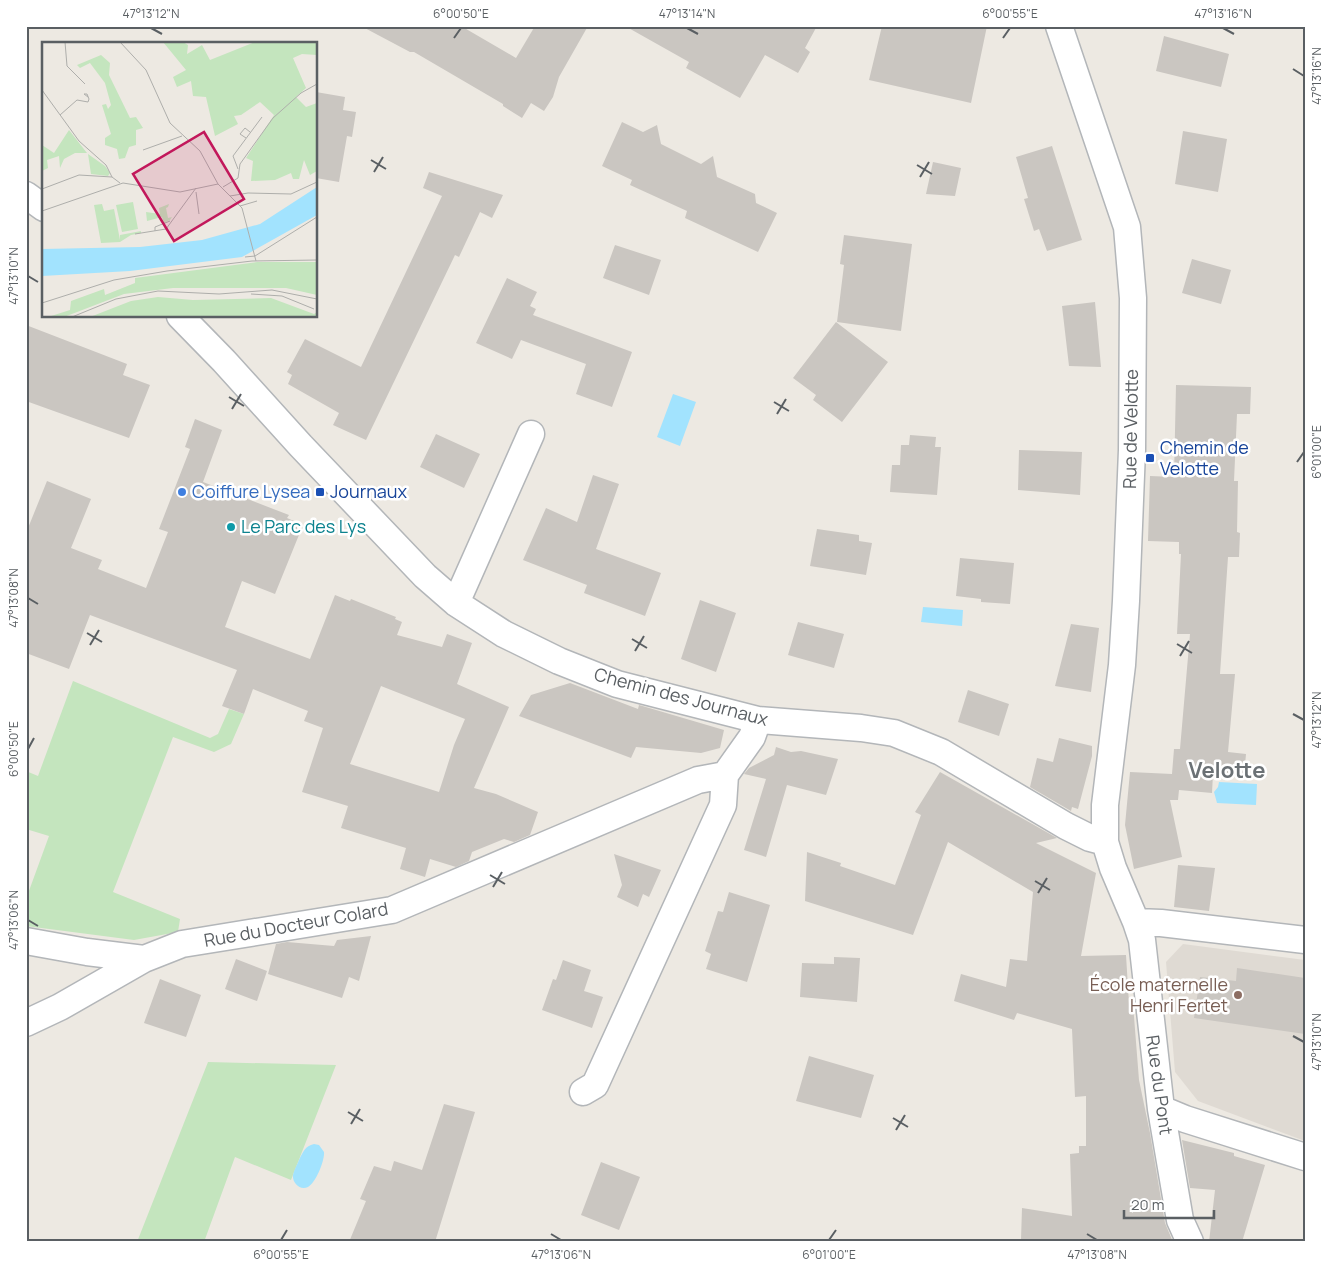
<svg xmlns="http://www.w3.org/2000/svg" width="1331" height="1268" font-family="Manrope,sans-serif">
<rect width="100%" height="100%" fill="#ede9e2"/>
<path fill="#dfdad3" d="M1183,944L1305,960V1141L1198,1101L1175,1072L1166,962Z"/>
<path fill="#c4e5be" d="M73,681L210,738L218,734L229,709L244,714L231,744L214,752L173,737L113,892L180,919L178,932L134,940L26,926V899L49,836L26,829V771L38,776Z
M208,1062L336,1065L291,1180L235,1157L204,1242H137Z"/>
<path fill="#a2e3fe" d="M673,394L696,402L680,446L657,437Z
M923,607L963,610L962,626L921,622Z
M1219,782L1257,784L1256,805L1217,803L1214,792L1218,787Z
M314,1144L319,1145L324,1152C325,1160 316,1183 308,1187C300,1191 292,1183 293,1175C294,1170 297,1165 299,1160C303,1152 305,1146 314,1144Z"/>
<path fill="#cac6c1" fill-rule="evenodd" d="M361,26H461L516,58L535,26H588L559,77L553,97L544,111L531,103L522,118L503,106V104L414,52H410Z
M625,26H817L805,48L810,52L798,73L765,55L740,98L686,68L689,62Z
M882,26H987L971,103L869,80Z
M1164,36L1229,54L1221,87L1156,71Z
M316,92L345,97L343,110L356,112L352,137L347,136L339,182L316,178Z
M622,122L643,132L657,125L661,144L701,164L713,156L717,177L755,194L756,203L777,213L758,252L685,218L687,211L630,185L632,180L602,166Z
M1183,131L1227,139L1218,192L1175,184Z
M1052,146L1082,240L1047,251L1039,229L1034,231L1024,199L1028,198L1016,157Z
M933,162L961,168L955,196L926,194Z
M429,172L503,195L492,218L480,212L459,257L455,255L366,440L333,425L339,413L288,384L292,375L287,372L305,339L361,367L442,196L423,188Z
M844,235L912,244L901,331L837,322L844,265L840,264Z
M615,245L661,260L649,295L603,278Z
M1192,259L1231,270L1221,304L1182,293Z
M507,278L537,292L530,306L536,309L533,315L632,352L612,407L576,394L586,364L521,340L512,359L476,343Z
M1095,302L1101,367L1069,366L1062,306Z
M836,322L888,362L842,422L813,400L816,395L793,378Z
M26,325L127,364L123,375L150,385L129,438L26,401Z
M1176,385L1251,387L1250,414H1237L1234,481H1238L1237,532L1240,533L1239,557H1228L1220,674H1235L1228,752L1246,754L1244,776L1213,774L1212,793L1179,790L1178,800H1170L1182,857L1134,869L1125,825L1130,772L1172,774L1174,749H1180L1190,634H1177L1181,554H1179V542L1148,541L1150,476L1174,477Z
M195,419L222,430L203,482L289,515L287,518L303,525L275,594L242,581L225,627L310,659L335,595L350,601L351,599L396,617L395,619L402,622L397,635L442,647L447,634L472,643L457,684L509,707L474,788L496,794L538,812L530,835L514,842L504,839L472,852L469,861L456,867L430,859L425,877L400,869L406,848L341,828L348,806L302,792L323,728L304,721L308,711L253,689L244,714L222,706L237,670L90,615L69,669L26,653V533L47,481L91,499L71,548L102,560L98,569L146,588L168,532L159,529L190,449L185,447ZM381,686L465,719L454,745L439,792L350,764Z
M436,434L480,454L464,488L420,467Z
M910,435L936,437L935,447H941L937,495L890,492L892,465H900L901,445H909Z
M1019,450L1082,452L1080,495L1018,490Z
M593,475L619,484L596,549L661,573L645,616L584,593L587,585L523,560L546,508L577,522Z
M817,529L859,535V541L872,543L866,575L810,566Z
M960,558L1014,563L1010,604L981,602V599L956,596Z
M700,600L736,613L716,672L681,659Z
M798,622L844,634L834,668L788,655Z
M1071,624L1099,628L1091,692L1055,686Z
M570,683L638,709L639,705L724,730L720,748L701,753L636,747L631,758L519,716L531,695Z
M968,690L1009,704L999,736L958,722Z
M1059,738L1092,746V756L1078,809L1072,807L1071,811L1030,787L1037,758L1053,762Z
M776,747L791,752L801,751L838,759L826,795L787,785L766,857L744,850L766,779L744,774L749,768L774,755Z
M940,772L1057,838L1036,843L1096,873L1081,956L1126,955L1129,1004H1133L1139,1080L1150,1133L1165,1223L1173,1242H1059L1021,1240L1022,1208L1072,1216L1070,1154L1079,1153V1146H1086V1096L1075,1097L1072,1029L1017,1013L1014,1020L954,1001L961,974L1006,987L1010,959L1027,961L1033,892L948,842L913,935L805,901L807,852L841,863L840,866L895,885L921,815L915,812Z
M614,854L661,870L649,897L643,894L638,907L617,897L622,885Z
M1178,865L1215,868L1209,911L1174,907Z
M729,892L770,905L747,982L706,969L711,954L705,951L718,911L723,912Z
M371,936L359,981L349,977L342,998L268,974L276,944L287,942L334,946L337,940Z
M834,957L860,958L857,1002L800,997L802,963L834,964Z
M236,959L267,971L257,1001L225,989Z
M563,960L591,970L584,991L603,997L592,1028L542,1010L553,979L556,980Z
M1237,968L1305,978V1034L1194,1018L1200,977L1236,981Z
M160,979L201,995L186,1037L144,1023Z
M809,1056L874,1075L861,1118L796,1101Z
M444,1104L475,1112L435,1242H349L366,1201L360,1199L374,1166L391,1171L394,1161L422,1170Z
M1182,1140L1234,1153V1156L1265,1165L1242,1242H1209L1215,1190L1190,1188Z
M601,1162L640,1177L619,1230L581,1215Z"/>
<g fill="none" stroke-linecap="round" stroke-linejoin="round">
<defs>
<path id="street" d="M1059,26L1127,227L1133,298L1132,450L1126,601L1122,665L1105,805V842L1113,868L1136,922L1142,940L1161,1109L1180,1220L1190,1242
M26,195L44,208
M180,316L224,361L301,446L425,576L456,603L504,634L559,661L617,684L758,720L861,728L894,733L941,752L1066,826L1090,838L1105,842
M456,603L531,434
M1136,922L1161,923L1305,940
M26,941L87,952L144,959
M26,1023L60,1007L144,959L182,944L392,910L698,780L725,775L752,737L758,720
M583,1092L595,1085L723,805L725,775
M1161,1109L1185,1119L1305,1157"/>
</defs>
<use href="#street" stroke="#b3b6b9" stroke-width="29"/>
<use href="#street" stroke="#fff" stroke-width="26"/>
</g>
<path fill="none" stroke="#5a5f63" stroke-width="2" d="M151,28L162,34M687,28L698,34M1223,28L1234,34M454,38L461,28M1003,38L1010,28M1293,69L1304,76M371,160L386,169M917,165L932,174M374,172L383,157M920,177L929,162M28,276L38,282M229,397L244,406M774,402L789,411M232,409L241,394M777,414L786,399M1297,462L1304,452M28,598L38,604M87,633L102,642M632,639L647,648M1177,644L1192,653M90,645L99,630M635,651L644,636M1180,656L1189,641M1293,714L1304,720M28,749L34,738M490,875L505,884M1035,881L1050,890M493,887L502,872M1038,893L1047,878M28,920L38,926M1293,1036L1304,1042M348,1112L363,1121M893,1118L908,1127M351,1124L360,1109M896,1130L905,1115M551,1234L561,1240M1087,1234L1097,1240M281,1240L287,1230M829,1240L836,1230"/>
<g fill="#1a4fb4" stroke="#fff" stroke-width="2">
<rect x="1145" y="453" width="10" height="10" rx="2.5"/>
<rect x="315" y="487" width="10" height="10" rx="2.5"/>
</g>
<circle fill="#3f7fe0" stroke="#fff" stroke-width="2" cx="182" cy="492" r="5"/>
<circle fill="#0f9aa8" stroke="#fff" stroke-width="2" cx="231" cy="527" r="5"/>
<circle fill="#8d6e63" stroke="#fff" stroke-width="2" cx="1238" cy="995" r="5"/>
<g text-anchor="middle" stroke-width="5" stroke-linejoin="round" paint-order="stroke">
<g font-size="18" fill="#5a5f63" stroke="#fff">
<text transform="translate(1131 429) rotate(-89)" y="6">Rue de Velotte</text>
<text transform="translate(681 697) rotate(15)" y="6">Chemin des Journaux</text>
<text transform="translate(296 925) rotate(-10)" y="6">Rue du Docteur Colard</text>
<text transform="translate(1159 1085) rotate(82)" y="6">Rue du Pont</text>
</g>
<g font-size="18" fill="#164399" stroke="#fff" text-anchor="start">
<text x="1160" y="454">Chemin de<tspan x="1160" dy="21">Velotte</tspan></text>
<text x="330" y="498">Journaux</text>
</g>
<g font-size="18" fill="#366cbe" stroke="#fff" text-anchor="start">
<text x="192" y="498">Coiffure Lysea</text>
</g>
<g font-size="18" fill="#0d838f" stroke="#fff" text-anchor="start">
<text x="241" y="533">Le Parc des Lys</text>
</g>
<g font-size="18" fill="#785e54" stroke="#fff" text-anchor="end">
<text x="1228" y="991">École maternelle<tspan x="1228" dy="21">Henri Fertet</tspan></text>
</g>
<g font-size="22" font-weight="bold" fill="#6b7175" stroke="#fff">
<text x="1227" y="778">Velotte</text>
</g>
</g>
<g transform="translate(42 42)">
<rect width="275" height="275" fill="#ede9e2"/>
<path d="M121,0H141L146,3L145,12L160,3L168,18L213,0H275V13L260,12L251,16L264,46L254,55L264,65L275,61V129L268,133L262,118L257,137H251L249,131L233,138L209,139L211,119L204,116L232,73L218,60L199,73L192,74L196,82L173,94L164,55L151,54L149,39L135,45L131,35L144,28ZM59,13L68,21L67,33L88,76L94,75L101,86L94,88V103L87,105L83,116L77,117L75,107L63,103V96L69,92L60,63L64,62L66,67L69,63L63,41L48,21L38,26L35,23ZM27,88L45,111H33L22,117L18,126L17,114L5,118L6,126L0,129V103L12,111ZM46,112L63,124L68,131L66,134L49,132ZM91,160L96,187L80,190L74,163ZM60,162L62,169L72,167L78,198V193L99,189V191L89,193L78,200L59,201L52,163ZM127,162L126,165L124,166L126,176L130,175L128,178L122,181L120,175L105,179L104,170L118,172L117,166ZM215,220H275V253L244,246H131L82,252L22,275H6L28,268L29,259L62,247L63,253L93,241V236ZM116,255L151,258L229,256L272,272L275,270V275H48L89,259Z" fill="#c4e5be"/>
<path d="M275,145V173L200,215L88,229L0,234V207L98,205L160,198L218,182Z" fill="#a2e3fe"/>
<path fill="none" stroke="#aeaeab" stroke-width="1" d="M23,0L25,24L43,42M78,0L104,28L128,81L158,109L176,142L200,166L214,219M0,48L37,99L64,123L70,135M18,73L35,58L46,60L47,57L45,52H42L46,55M204,96L198,92L203,86L208,90M101,108L140,94M196,127L191,114L220,75M181,145L196,136L198,122L231,76L259,51L275,42M0,147L37,133L70,135L78,141M154,150L157,172M188,154L206,151L249,152L275,140M198,164L215,159M0,169L81,141L138,150L176,142M113,189V185L128,179M93,192L124,187L154,146M203,215L213,214L275,175M209,252L240,254L272,267M0,261L72,238L125,229L210,219L275,218M30,275L74,257L116,249L177,252L230,248L275,257"/>
<path fill="#c2185b" fill-opacity="0.15" stroke="#c2185b" stroke-width="2.5" d="M162,90L202,157L132,199L91,132Z"/>
<rect width="275" height="275" fill="none" stroke="#5a5f63" stroke-width="2.5"/>
</g>
<rect width="1331" height="1268" fill="none" stroke="#ffffff" stroke-width="55"/>
<path d="M1124 1210v8h90v-8" fill="none" stroke="#5a5f63" stroke-width="2.5"/>
<text x="1131" y="1210" font-size="15" fill="#5a5f63" stroke="#ffffff" stroke-width="4" paint-order="stroke">20 m</text>
<rect x="28" y="28" width="1276" height="1212" fill="none" stroke="#5a5f63" stroke-width="2"/>
<g font-size="12" text-anchor="middle" fill="#5a5f63">
<text x="151" y="18">47°13'12"N</text>
<text x="461" y="18">6°00'50"E</text>
<text x="687" y="18">47°13'14"N</text>
<text x="1010" y="18">6°00'55"E</text>
<text x="1223" y="18">47°13'16"N</text>
<text transform="translate(1317 76) rotate(-90)" y="4">47°13'16"N</text>
<text transform="translate(14 276) rotate(-90)" y="4">47°13'10"N</text>
<text transform="translate(1317 452) rotate(-90)" y="4">6°01'00"E</text>
<text transform="translate(14 598) rotate(-90)" y="4">47°13'08"N</text>
<text transform="translate(1317 720) rotate(-90)" y="4">47°13'12"N</text>
<text transform="translate(14 749) rotate(-90)" y="4">6°00'50"E</text>
<text transform="translate(14 920) rotate(-90)" y="4">47°13'06"N</text>
<text transform="translate(1317 1042) rotate(-90)" y="4">47°13'10"N</text>
<text x="281" y="1259">6°00'55"E</text>
<text x="561" y="1259">47°13'06"N</text>
<text x="829" y="1259">6°01'00"E</text>
<text x="1097" y="1259">47°13'08"N</text>
</g>
</svg>
